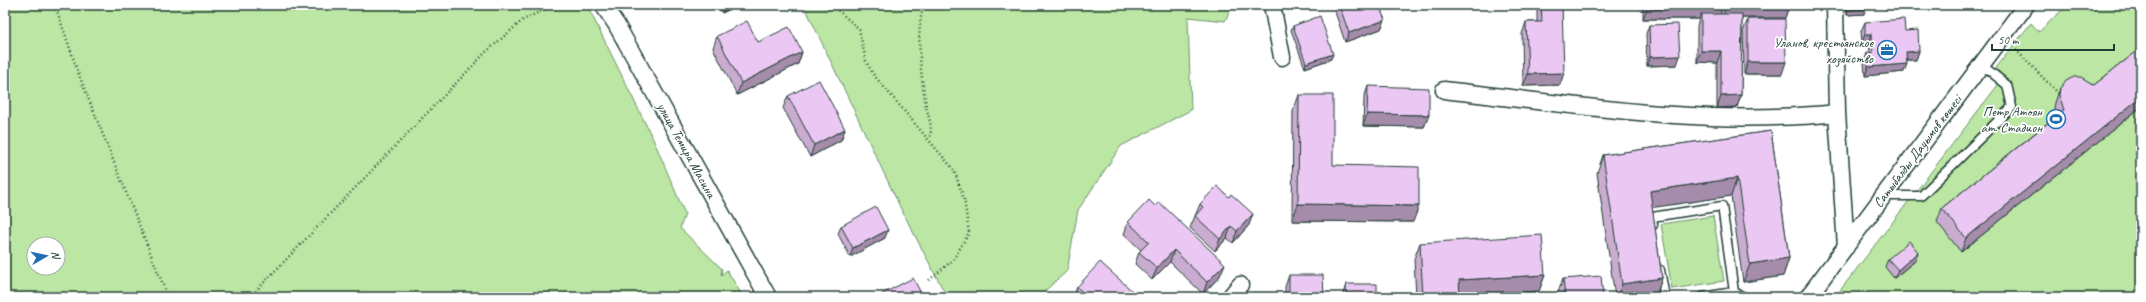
<svg xmlns="http://www.w3.org/2000/svg" width="2146" height="302" font-family="Caveat,sans-serif">
<rect width="100%" height="100%" fill="#fff"/>
<filter id="ink" filterUnits="userSpaceOnUse"><feTurbulence type="fractalNoise" baseFrequency=".025" numOctaves="2"/><feDisplacementMap in="SourceGraphic" scale="8" xChannelSelector="R" yChannelSelector="G"/><feConvolveMatrix kernelMatrix="1 2 1 2 8 2 1 2 1" color-interpolation-filters="sRGB"/></filter>
<g filter="url(#ink)">
<path fill="#bbe6a3" stroke="#6d926c" fill-rule="evenodd" d="M5,5H587L654,141L685,214L680,228L722,269L721,275L727,270L743,297H5ZM34,244H58V268H34Z
M804,5H1233L1225,21L1188,17L1191,110L1121,146L1078,210L1067,271L1038,297H947L900,207Z
M2067,5H2141V297H1835L2004,77L1996,68L2031,23L2039,32Z
M1713,216L1724,281L1672,289L1661,224Z"/>
<g fill="none" stroke-linecap="round" stroke-linejoin="round">
<defs>
<path id="lane" d="M1884,196H1921L2012,107L2007,85L1982,65
M1653,225L1652,217L1722,206L1734,292L1702,297
M1660,270L1665,297
M1734,292L1744,297"/>
<path id="street" d="M603,5L616,24L768,297
M1272,5L1282,57
M1835,5L1837,113L1846,247
M1444,90C1576,105 1704,127 1837,113
M1230,297L1240,285
M1808,297L2026,5"/>
</defs>
<use href="#lane" stroke="#1f3d34" stroke-width="11"/>
<use href="#street" stroke="#1f3d34" stroke-width="19"/>
<path stroke="#1f3d34" stroke-width="2.5" stroke-dasharray="1 3" stroke-linecap="butt" d="M55,5L79,75L168,297
M832,5L859,29L866,61L873,74L954,170L964,199L969,233L953,260L928,281
M924,5C915,30 921,73 925,100C927,117 933,121 930,139
M2013,47L2060,95
M250,297L486,52L523,20L553,5"/>
<use href="#lane" stroke="#fff" stroke-width="8"/>
<use href="#street" stroke="#fff" stroke-width="16"/>
</g>
<path fill="#caacd1" stroke="#1f3d34" d="M717,5H738L722,13Z
M1335,5H1379L1385,20L1381,29L1345,42L1334,9Z
M1537,5H1562L1560,85L1523,86L1522,34L1526,22H1537Z
M1643,5H1789V6L1785,18H1742L1741,95L1737,107L1717,108V63L1697,62V26L1699,19H1643Z
M1846,5H1865L1864,14L1847,15Z
M1748,19L1782,74H1744L1743,31Z
M1865,22L1905,31L1919,51L1916,60H1907L1904,72L1865,76L1864,62L1867,53H1870L1869,43H1862L1861,31Z
M1649,25L1677,65L1647,66L1646,34Z
M1293,26L1331,59L1305,68L1291,30Z
M717,36L758,42L802,52L798,64L737,95L713,48Z
M2141,48V107L1961,252L1937,222L1942,208L2056,116L2054,109L2055,103L2060,88L2094,85Z
M1368,86L1429,115L1424,127L1363,126L1364,98Z
M1299,95L1333,165L1413,222L1292,221L1293,111Z
M788,96L845,129L841,140L810,157L783,108Z
M1771,131L1789,258L1783,276L1743,282L1731,196L1652,207L1662,278L1656,296L1649,297H1615L1597,173L1603,155Z
M1200,204L1249,225L1233,243L1227,238L1215,251L1190,228Z
M1128,222L1220,276L1203,294L1170,262L1152,280L1135,264L1139,252L1141,250L1124,234Z
M841,226L885,238L850,257L838,234Z
M1420,243L1545,275L1539,291L1460,296V297H1416L1414,259Z
M1888,259L1915,261L1894,278L1885,267Z
M1289,275L1324,297H1285V287Z
M1563,279L1603,297H1557V295Z
M1346,284L1377,297H1342Z
M1077,287L1139,297H1073Z"/>
<path fill="#a48caa" stroke="#1f3d34" d="M725,5H738L722,13Z
M1887,5H1943L1885,9Z
M1726,6H1789L1785,18H1722Z
M1723,7L1718,19L1701,14L1699,19H1643L1647,8Z
M1866,9L1864,14L1847,15L1848,10Z
M1385,20L1381,29L1345,42L1349,33Z
M1865,34H1872L1869,43H1862Z
M1701,51H1721L1717,63L1697,62Z
M1919,51L1916,60H1903L1906,52Z
M802,52L798,64L737,95L741,83Z
M1333,54L1331,59L1305,68L1306,63Z
M1680,56L1677,65L1647,66L1650,57Z
M1748,62H1786L1782,74H1744Z
M1907,64L1904,72L1865,76L1868,67Z
M1564,73L1560,85L1523,86L1528,74Z
M1741,95L1737,107L1717,108L1721,96Z
M2141,97V107L1961,252L1966,238Z
M1367,114L1429,115L1424,127L1363,126Z
M845,129L841,140L810,157L814,145Z
M1737,178L1731,196L1643,209L1650,191Z
M1298,204L1419,206L1413,222L1292,221Z
M1253,214L1249,225L1233,243L1237,231Z
M1231,226L1227,238L1215,251L1220,239Z
M888,230L885,238L850,257L853,248Z
M1174,250L1170,262L1152,280L1157,268Z
M1918,252L1915,261L1894,278L1898,270Z
M1789,258L1783,276L1743,282L1750,264Z
M1225,264L1220,276L1203,294L1207,282Z
M1545,275L1539,291L1453,297L1459,280Z
M1662,278L1656,296L1649,297H1617L1622,284Z"/>
<path fill="#ebc8f3" stroke="#1f3d34" d="M1339,5H1379L1385,20L1349,33Z
M1541,5H1562L1564,73L1528,74L1526,22H1542Z
M1647,5H1723V7L1647,8Z
M1726,5H1789V6H1726Z
M1848,5H1865L1866,9L1848,10Z
M1701,14H1742L1741,95L1721,96V51H1701Z
M1320,16L1333,54L1306,63L1293,26Z
M1748,19H1785L1786,62H1748Z
M1904,19L1905,31L1918,30L1919,51L1906,52L1907,64L1868,67L1867,53H1873L1872,34H1865V22Z
M747,21L758,42L789,27L802,52L741,83L717,36Z
M1678,24L1680,56L1650,57L1649,25Z
M2141,48V97L1966,238L1942,208L2064,110L2059,95L2060,88L2066,81L2074,77H2081L2094,85Z
M819,80L845,129L814,145L788,96Z
M1368,86L1429,88V115L1367,114Z
M1299,95H1333V165L1419,167V206L1298,204Z
M1771,131L1789,258L1750,264L1737,178L1650,191L1662,278L1622,284L1603,155Z
M1217,186L1229,197L1231,194L1253,214L1237,231L1231,226L1220,239L1195,216L1203,207L1200,204Z
M1149,200L1155,206L1159,202L1225,264L1207,282L1174,250L1157,268L1139,252L1149,242L1128,222Z
M876,207L888,230L853,248L841,226Z
M1542,235L1545,275L1459,280L1460,297H1423L1420,243Z
M1909,241L1918,252L1898,270L1888,259Z
M1100,262L1139,297H1088L1077,287Z
M1289,275H1323L1324,297H1289Z
M1601,276L1603,297H1565L1563,279Z
M913,278L923,297H883L882,294Z
M1346,284H1377V297H1346Z"/>
</g>
<defs>
<symbol id="office-ring" viewBox="-11 -11 22 22"><circle r="9.5" fill="#fff" stroke="#1f6fb2" stroke-width="1.5"/><path d="M-6-3h4V-5.5h4V-3h4V5H-6ZM-1-4.5V-3h2v-1.5ZM-6 0V1H6V0Z" fill="#1f6fb2"/></symbol>
<symbol id="stadium-ring" viewBox="-11 -11 22 22"><circle r="9.5" fill="#fff" stroke="#1f6fb2" stroke-width="1.5"/><path d="M0-5a6.5 5 0 1 0 0 10a6.5 5 0 1 0 0-10ZM-3.5-1.8h7v3.6h-7Z" fill="#1f6fb2"/></symbol>
</defs>
<g fill-rule="evenodd">
<use href="#office-ring" x="1876" y="39" width="22" height="22"/>
<use href="#stadium-ring" x="2045" y="108" width="22" height="22"/>
</g>
<g text-anchor="middle" stroke-width="3.5" stroke-linejoin="round" paint-order="stroke">
<g font-size="14" fill="#1f3d34" stroke="#fff" text-anchor="end">
<text x="1873" y="47">Уланов, крестьянское<tspan x="1873" dy="16">хозяйство</tspan></text>
<text x="2042" y="116">Петр Атоян<tspan x="2042" dy="16">ат. Стадион</tspan></text>
</g>
<g font-size="14" fill="#1f3d34" stroke="#fff">
<text transform="translate(687 150) rotate(61)" y="5">улица Темира Масина</text>
<text transform="translate(1917 151) rotate(-53)" y="5">Сатыбалды Дауымов көшесі</text>
</g>
</g>
<rect width="2146" height="302" fill="none" stroke="#fff" stroke-width="20"/>
<rect x="10" y="10" width="2126" height="282" fill="none" stroke="#1f3d34" stroke-width="1.5" filter="url(#ink)"/>
<g transform="translate(46 256) rotate(81)"><circle r="19" fill="#ffffff" stroke="#a5b1ae"/>
<path d="M0-3L7 15L0 10L-7 15Z" fill="#1f6fb2"/>
<text y="-6" font-size="11" font-weight="bold" text-anchor="middle" fill="#1f3d34">N</text>
</g>
<path d="M1992 44v6h122v-6" fill="none" stroke="#1f3d34" stroke-width="2"/>
<text x="1998" y="44" font-size="12" fill="#1f3d34" stroke="#ffffff" stroke-width="3" paint-order="stroke">50 m</text>
</svg>
